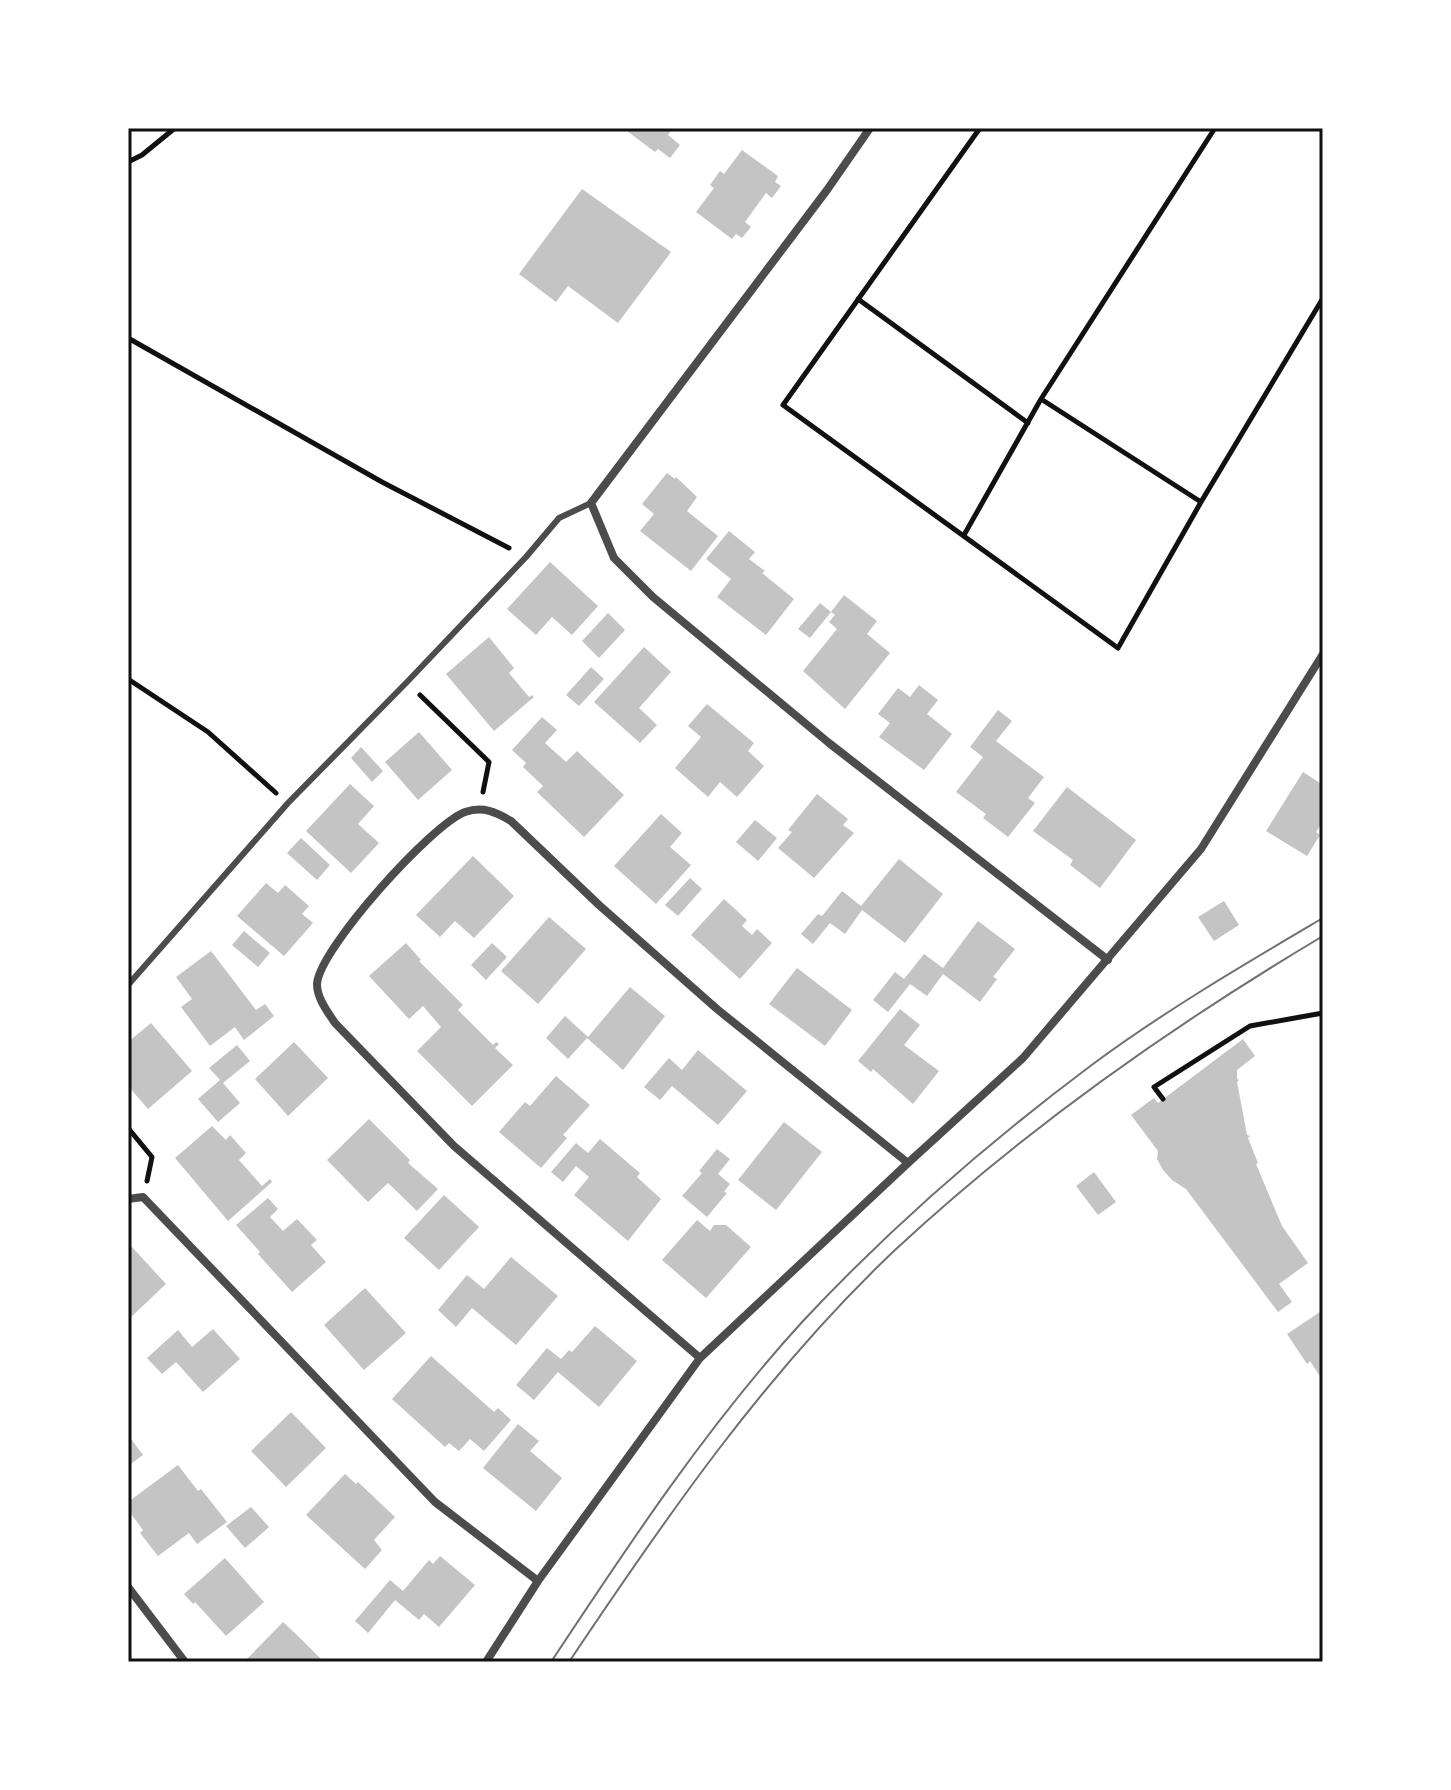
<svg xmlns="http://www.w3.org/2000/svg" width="1451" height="1790" font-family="'Nunito Sans',sans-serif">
<rect width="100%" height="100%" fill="#fff"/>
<path fill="#c4c4c4" d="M623,128H673L668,135L680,145L670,158L658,149L655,152Z
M742,150L778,176L775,182L781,186L772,198L766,193L745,222L751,227L742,238L736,234L732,239L696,212L714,188L710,185L720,171L724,174Z
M582,189L671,252L618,323L568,286L556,302L519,274Z
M667,473L675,479L676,477L697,497L687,511L718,536L691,571L640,531L654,514L642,504Z
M729,531L755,552L749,559L765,571L762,573L794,599L766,635L717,597L731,579L706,559Z
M550,562L598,606L572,635L552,617L536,635L507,609Z
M844,595L877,621L867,634L890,653L845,709L803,671L837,629L829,622L835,615L831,612Z
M820,603L831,612L810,638L798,629Z
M608,613L625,630L599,658L582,641Z
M489,637L514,668L509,673L529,697L532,695L534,697L494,731L446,674Z
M644,647L671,672L639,708L657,725L640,743L594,702Z
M591,667L604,679L579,706L566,695Z
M919,685L938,700L927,714L952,734L924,770L879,737L890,723L878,714L898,688L910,697Z
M707,704L754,743L748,751L764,766L737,797L720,782L708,797L675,768L701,737L688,726Z
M998,710L1012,721L996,741L1044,777L1028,798L1035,803L1008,837L983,818L986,814L956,792L983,757L970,747Z
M542,717L557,730L545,743L566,762L577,751L624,795L584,837L537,792L543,786L523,767L526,763L512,750Z
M419,732L452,770L418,800L385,762Z
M361,747L383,771L372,782L351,758Z
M1303,772L1323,785V821L1316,832L1320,835L1307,856L1266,831Z
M350,784L374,806L358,824L379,843L351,873L306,831Z
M1067,787L1136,840L1100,888L1070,865L1073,860L1033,831Z
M817,794L848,819L843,825L854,833L814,878L778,848L792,832L788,830Z
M661,814L682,833L670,847L691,865L656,904L614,866Z
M755,820L777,838L758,861L736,842Z
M301,838L330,865L317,880L287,853Z
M473,856L514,896L474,938L455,921L440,937L416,915Z
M899,859L943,894L905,943L862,910L845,934L830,923L813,944L801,934L818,914L822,916L842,891L861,906Z
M690,878L702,889L678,916L665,905Z
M266,883L278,893L285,885L309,906L302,914L313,923L284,956L237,916Z
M724,899L747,920L742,926L752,935L757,929L772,943L740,979L691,935Z
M1224,901L1239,925L1214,941L1198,917Z
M549,917L586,949L538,1004L501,971Z
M978,921L1015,949L993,977L997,979L980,1002L943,974L927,996L910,984L888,1012L873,1000L895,972L904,979L924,954L943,968Z
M244,931L270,953L258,967L232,945Z
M406,943L421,960L419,961L463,1005L458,1010L493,1045L496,1042L499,1044L495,1048L513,1065L472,1106L417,1051L441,1027L423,1006L409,1019L369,976Z
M492,943L507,957L486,980L471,965Z
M211,951L256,1010L265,1004L274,1016L244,1040L235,1027L210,1046L181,1007L192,999L176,977Z
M797,968L852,1010L825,1046L769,1004Z
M630,987L665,1016L623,1070L587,1038L568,1059L546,1038L565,1016L588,1037Z
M900,1009L920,1025L904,1045L939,1071L913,1104L873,1069L871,1072L858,1061Z
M151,1023L192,1071L148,1109L128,1086V1042Z
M1243,1039L1255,1056L1237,1070V1079L1239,1080L1237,1082L1247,1135L1250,1136L1248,1138L1258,1163L1256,1164L1282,1226L1308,1263L1279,1284L1292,1302L1278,1312L1186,1189L1172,1180L1163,1170L1157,1159L1158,1151L1131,1115L1154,1098L1158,1103Z
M294,1042L328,1078L288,1116L255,1079Z
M237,1045L250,1061L223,1083L240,1103L218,1122L198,1099L220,1080L209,1068Z
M698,1050L747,1091L718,1125L672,1086L660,1100L644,1087L669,1058L682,1070Z
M556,1076L590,1105L563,1135L567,1138L541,1168L499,1132L525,1102L530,1106Z
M369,1119L410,1160L408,1163L438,1189L417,1211L388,1183L368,1202L327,1160Z
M784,1122L822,1152L776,1210L738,1180Z
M212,1126L226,1140L230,1135L246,1153L239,1160L262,1186L270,1179L272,1182L228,1221L175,1158Z
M600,1139L640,1173L637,1177L661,1199L628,1241L574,1195L589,1177L576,1166L563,1182L551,1172L576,1143L588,1153Z
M717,1149L730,1159L718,1174L730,1184L724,1192L727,1193L707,1217L682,1196L702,1173L699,1171Z
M1094,1172L1116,1202L1098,1215L1076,1186Z
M444,1195L479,1227L439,1270L404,1238Z
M268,1198L278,1209L270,1217L283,1231L297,1219L317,1240L311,1245L326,1262L292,1292L258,1254L260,1252L236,1225Z
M697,1220L710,1231L714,1225H726L751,1247L706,1298L662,1260Z
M132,1247L166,1284L130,1318L128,1315V1251Z
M511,1257L558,1296L516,1345L472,1308L456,1327L438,1310L467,1275L484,1289Z
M365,1288L406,1333L364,1370L324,1325Z
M1323,1310V1381L1310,1361L1307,1364L1287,1334Z
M595,1326L637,1361L599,1407L558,1372L534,1400L516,1385L547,1348L561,1359L569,1350L572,1352Z
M213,1329L240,1359L203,1392L176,1362L162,1374L147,1358L178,1330L192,1347Z
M431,1356L494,1412L498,1408L511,1420L484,1451L470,1439L459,1451L449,1443L445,1447L392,1399Z
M291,1412L326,1448L286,1487L251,1451Z
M518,1424L539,1441L530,1451L562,1478L536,1511L483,1468Z
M128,1435L143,1455L128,1466Z
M178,1465L198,1491L201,1489L227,1522L197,1544L189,1533L158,1556L140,1533L143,1530L128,1510V1502Z
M345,1474L356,1484L358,1482L395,1517L374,1540L382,1550L365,1569L306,1515Z
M251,1507L269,1527L245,1548L226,1526Z
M440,1556L475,1585L439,1627L424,1614L419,1620L395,1600L368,1633L355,1621L390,1580L403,1591L429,1560L433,1564Z
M225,1558L264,1602L226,1636L195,1602L193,1604L184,1594Z
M283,1622L299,1637L324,1662H244Z"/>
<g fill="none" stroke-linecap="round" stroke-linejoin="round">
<path stroke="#111" stroke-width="5" d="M980,128L783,405L1118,648L1201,502L1323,298
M128,162L142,155L175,128
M858,299L1028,423
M128,338L382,482L509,548
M1041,399L1201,502
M964,535L1041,399L1215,128
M128,679L208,732L276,793
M420,695L489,762L483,792
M1163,1099L1154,1087L1250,1026L1323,1013
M128,1128L152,1157L147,1181"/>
<path stroke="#4c4c4c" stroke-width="6" d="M128,985L288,803L407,682L526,557L559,518L591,503"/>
<path stroke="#4c4c4c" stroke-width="8" d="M870,128L827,190L591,503L614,558L653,597L829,743L1108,960
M128,1199L143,1197L435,1502L538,1581
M700,1358L454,1146L335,1023C327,1011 317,998 317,984C319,949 432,824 465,812C483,806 496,812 511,821L599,905L717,1009L908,1163
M128,1587L185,1662
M486,1662L538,1581L700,1358L908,1163L1023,1058L1201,849L1323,654"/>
<path stroke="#707070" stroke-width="2" d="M551,1662C629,1544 707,1426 803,1321C891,1227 990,1141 1093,1064C1166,1010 1245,964 1323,918
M569,1662C666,1517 767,1371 895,1250C1025,1129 1170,1027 1323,936"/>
</g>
<rect width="1451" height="1790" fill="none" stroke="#ffffff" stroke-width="260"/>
<rect x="130" y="130" width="1191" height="1530" fill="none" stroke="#111" stroke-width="3"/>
</svg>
